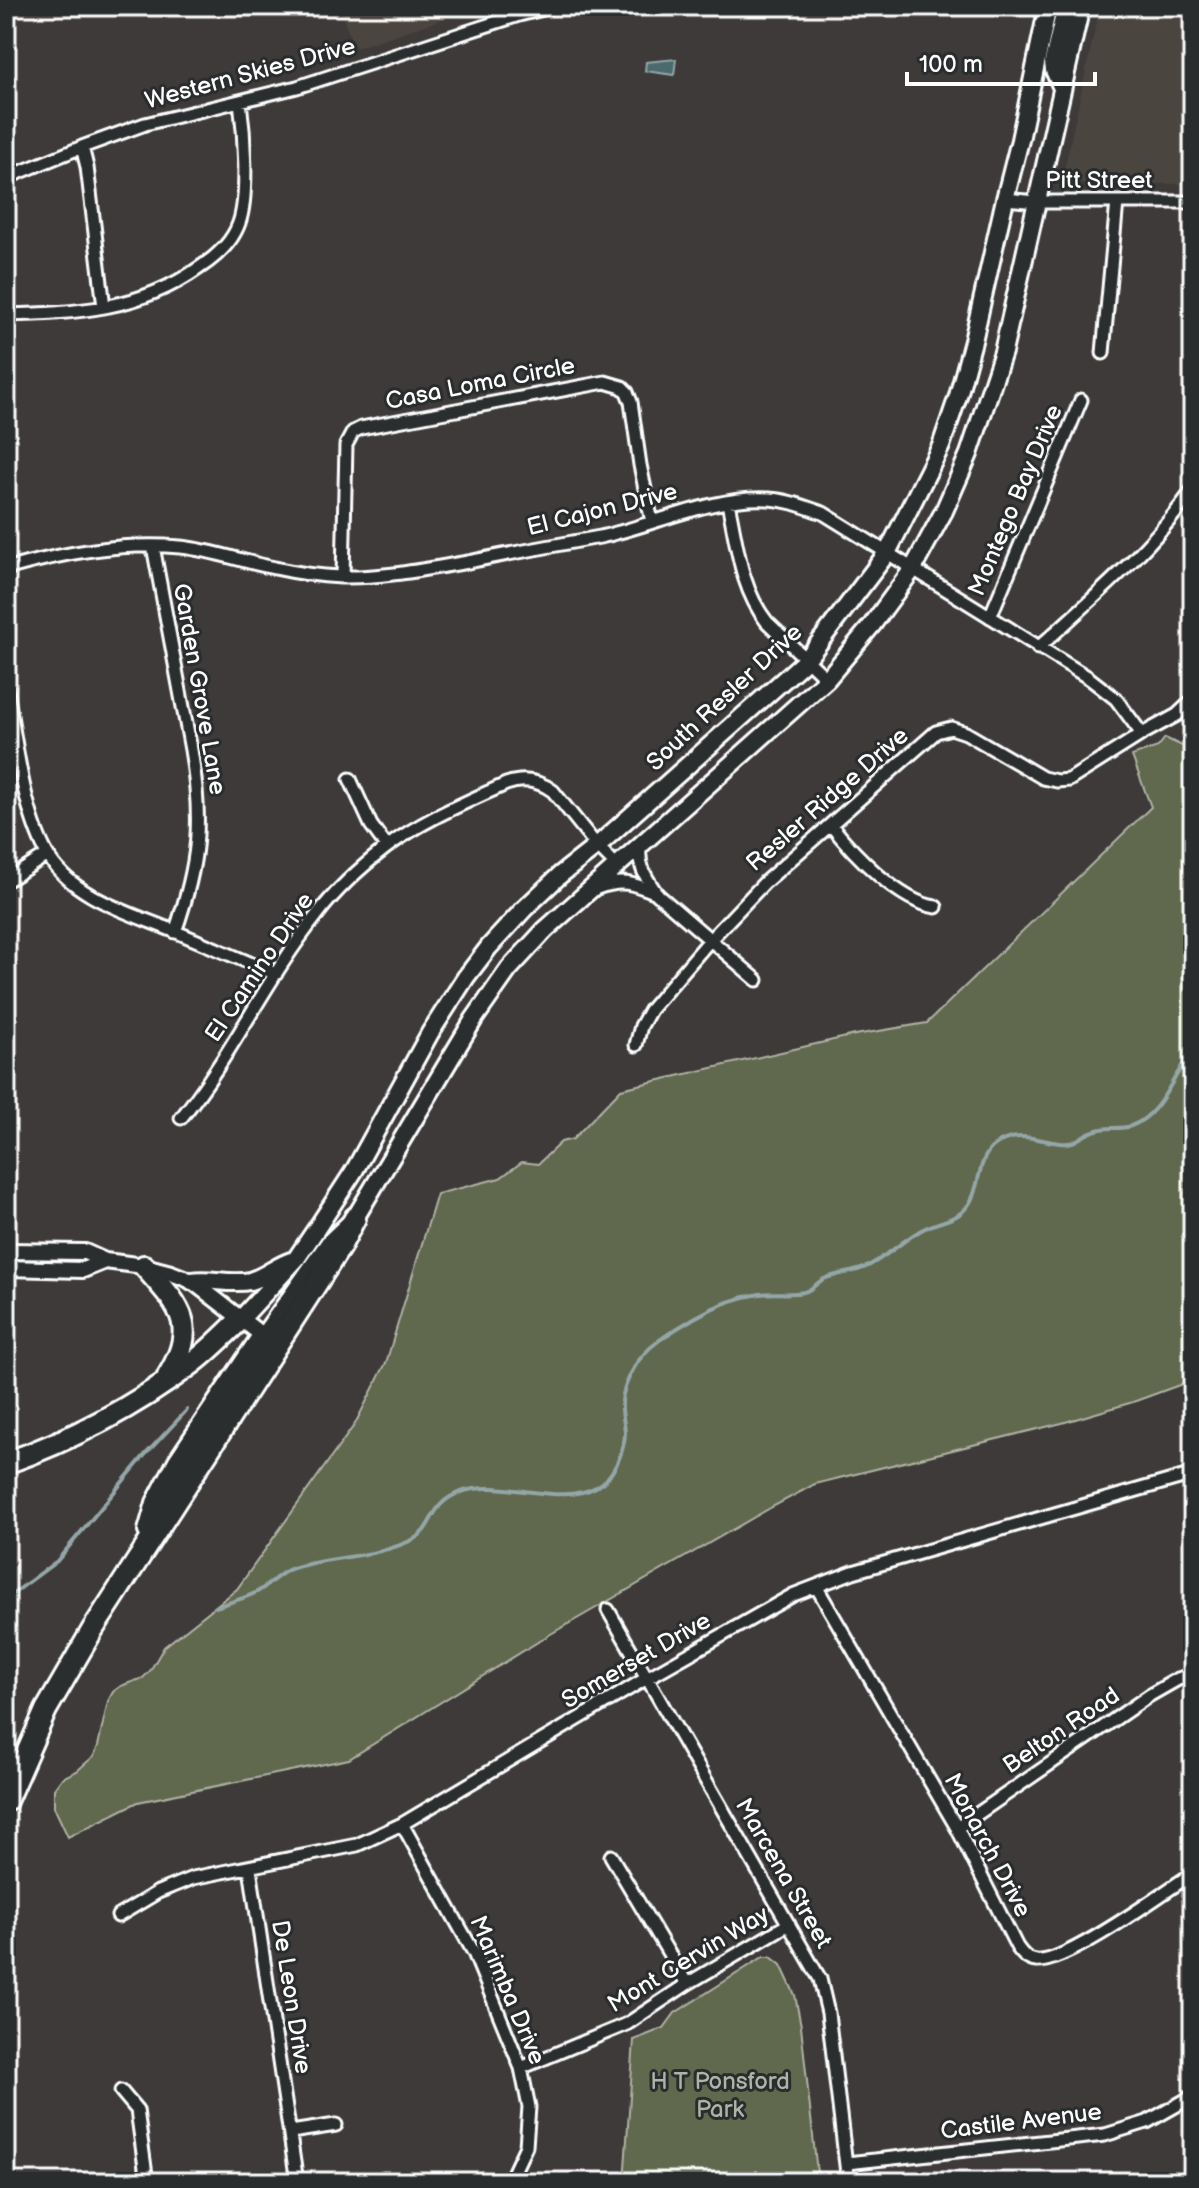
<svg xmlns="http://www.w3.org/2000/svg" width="1199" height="2188" font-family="'Balsamiq Sans',sans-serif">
<rect width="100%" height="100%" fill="#3e3a39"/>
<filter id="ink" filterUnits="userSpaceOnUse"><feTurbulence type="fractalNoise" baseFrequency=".0125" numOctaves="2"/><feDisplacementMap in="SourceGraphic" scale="16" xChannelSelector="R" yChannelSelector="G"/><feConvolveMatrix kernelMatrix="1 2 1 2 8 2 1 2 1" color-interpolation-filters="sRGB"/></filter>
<g filter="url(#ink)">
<path fill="#4c4441" d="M338,6H483L355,48Z
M1100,6H1193V184H1073L1065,179L1063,175Z"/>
<path fill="#60674e" stroke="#b0b3a6" stroke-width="2" d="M1165,738L1193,751V1380L1133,1402L1062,1423L815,1484L772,1507L549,1635L349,1759L138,1802L68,1837L54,1807V1789L62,1778L77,1771L94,1756L98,1746L108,1701L113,1692L121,1686L143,1678L150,1671L164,1647L237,1589L355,1424L386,1363L437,1194L500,1178L522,1162L538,1164L561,1142L573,1139L621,1089L855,1035L927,1023L1151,807L1132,756L1158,747Z
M763,1957H771L781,1965L795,1995L801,2026L818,2182H624L634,2040L664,2028L675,2013Z"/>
<path fill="#4c6a6e" stroke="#94a6a8" stroke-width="2" d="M676,59L674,75L645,71L646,62Z"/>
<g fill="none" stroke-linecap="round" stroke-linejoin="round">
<path stroke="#94a6a8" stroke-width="4" d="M6,1599L57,1561L144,1456L187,1410
M216,1607C229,1602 244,1599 257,1592C270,1585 278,1573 293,1568C332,1556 377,1558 414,1539C434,1528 429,1503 461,1492C502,1478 559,1507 596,1487C613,1479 624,1452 625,1434C625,1424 621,1413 622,1403C622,1392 629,1377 634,1368C646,1345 674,1330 696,1317C715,1306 738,1297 760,1294C775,1292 790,1295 804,1292C812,1290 816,1283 824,1279C838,1273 853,1273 866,1267C885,1258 901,1242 918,1232C930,1224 949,1221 958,1215C986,1197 971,1156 1000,1142C1021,1131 1039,1141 1060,1143C1078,1145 1080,1135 1094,1131C1106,1126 1119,1130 1131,1126C1162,1115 1173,1074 1193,1050
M6,1702H7"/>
<defs>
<path id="minor" d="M82,147L87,167L104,307
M6,178L82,147L145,124L297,87L519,15L555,6
M1005,199L1037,202H1193
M6,315C76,313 140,310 199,268C216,257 232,243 239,223C249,195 244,131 240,101
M1103,353L1117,202
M728,503C737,543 740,588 767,622L827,679
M153,546L191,750C203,822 199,863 175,932
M6,569C63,553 121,542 180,547C213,550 243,562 275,568C297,573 319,576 341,577C384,578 426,569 468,562C512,553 556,545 600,537C652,526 715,495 769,499C788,500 805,507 823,513L1089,678L1116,699L1142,734
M343,577L346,445L353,432L361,428L605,382L622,387L627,392L631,402L640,465L652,522
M990,617L1081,400
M1038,648C1091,600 1153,548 1193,489
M6,685C15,735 22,807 46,852C70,897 130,913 174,931C208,945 242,960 276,974
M350,779L371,825L387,847
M831,825C853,853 899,902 936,907
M641,845C636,864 647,879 657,894L757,980
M6,881L47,855
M597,888C623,879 632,883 657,893
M636,1045L641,1026L650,1010L710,940L765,882L936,732L951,728L966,733L1043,778L1057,781L1069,780L1142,734L1177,715L1193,700
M181,1118C232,1055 266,979 317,915C336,890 361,867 387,847C423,820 465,803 506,784C523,778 538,780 553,791L597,846L617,866
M816,1586L957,1828L1017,1947C1022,1954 1027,1960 1036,1961C1064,1965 1166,1891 1193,1873
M608,1610L820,1979L828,2013L848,2182
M402,1824L474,1953L521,2068L529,2107L526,2146L509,2182
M957,1828L1150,1695L1178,1679L1193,1674
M611,1856L687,1984
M250,1868L297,2182
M118,1916L158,1892L193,1878L357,1845L402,1824L647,1678L793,1595L853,1572L1193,1474
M521,2068L627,2024L687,1984L789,1924
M121,2091L137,2110L147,2182
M291,2132L336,2125
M847,2163L1105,2135L1147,2122L1193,2096"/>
<path id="tertiary" d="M6,1251L85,1252L105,1261L144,1266L171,1273L192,1281L263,1336
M6,1268L83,1270L105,1261"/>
<path id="secondary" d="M1062,88L1054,70L1053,62L1066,6
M192,1281C211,1278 230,1285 250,1281C265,1277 276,1266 291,1261
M240,1320L296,1259L317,1228L354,1171L430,1033L466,977L489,947L524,909L560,875L597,846L806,660L887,553L941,446L958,396L973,341L1005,199L1020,140L1048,6
M263,1336L330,1242L355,1218L474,1019L509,969L545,930L827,679L872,625L912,570L944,511L969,454L1003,352L1081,6"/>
<path id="motorway" d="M144,1266C179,1306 200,1324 168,1376
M6,1463C71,1440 135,1406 190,1365C208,1352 224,1335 240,1320
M149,1531L157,1503L179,1461L263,1336
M6,1801L46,1710L93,1629L340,1247L355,1218"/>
</defs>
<use href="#minor" stroke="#fff" stroke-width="17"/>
<use href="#tertiary" stroke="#fff" stroke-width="20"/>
<use href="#secondary" stroke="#fff" stroke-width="22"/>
<use href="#motorway" stroke="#fff" stroke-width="26"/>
<use href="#minor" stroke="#2a2d2e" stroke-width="11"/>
<use href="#tertiary" stroke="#2a2d2e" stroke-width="14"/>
<use href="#secondary" stroke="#2a2d2e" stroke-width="16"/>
<use href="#motorway" stroke="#2a2d2e" stroke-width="20"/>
</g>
</g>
<g text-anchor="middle" stroke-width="6" stroke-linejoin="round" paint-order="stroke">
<g font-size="24" fill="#fff" stroke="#2a2d2e">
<text transform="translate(250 73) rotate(-15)" y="8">Western Skies Drive</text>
<text x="1099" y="188">Pitt Street</text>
<text transform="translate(480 383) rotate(-11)" y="8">Casa Loma Circle</text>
<text transform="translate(1015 500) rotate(-67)" y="8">Montego Bay Drive</text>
<text transform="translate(602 509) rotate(-14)" y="8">El Cajon Drive</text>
<text transform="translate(200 689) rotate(80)" y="8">Garden Grove Lane</text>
<text transform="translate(724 697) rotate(-43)" y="8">South Resler Drive</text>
<text transform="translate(827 799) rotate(-41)" y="8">Resler Ridge Drive</text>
<text transform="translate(259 967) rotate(-56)" y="8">El Camino Drive</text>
<text transform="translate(636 1660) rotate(-30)" y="8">Somerset Drive</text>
<text transform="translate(1061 1730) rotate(-34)" y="8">Belton Road</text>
<text transform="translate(988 1845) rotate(62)" y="8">Monarch Drive</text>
<text transform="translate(784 1873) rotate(60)" y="8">Marcena Street</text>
<text transform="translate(688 1959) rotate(-31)" y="8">Mont Cervin Way</text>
<text transform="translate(508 1990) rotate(67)" y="8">Marimba Drive</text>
<text transform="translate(292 1997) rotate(81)" y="8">De Leon Drive</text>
<text transform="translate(1021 2121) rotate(-7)" y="8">Castile Avenue</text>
</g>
<g font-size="24" fill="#b0b3a6" stroke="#2a2d2e">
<text x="720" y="2089">H T Ponsford<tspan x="720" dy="28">Park</tspan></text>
</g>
</g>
<rect width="1199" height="2188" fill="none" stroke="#2a2d2e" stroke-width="32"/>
<rect x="16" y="16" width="1167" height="2156" fill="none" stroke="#fff" stroke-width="3" filter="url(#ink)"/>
<path d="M907 72v12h188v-12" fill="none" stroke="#ffffff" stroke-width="4"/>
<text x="919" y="72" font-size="24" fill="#ffffff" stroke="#2a2d2e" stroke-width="6" paint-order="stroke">100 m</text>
</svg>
